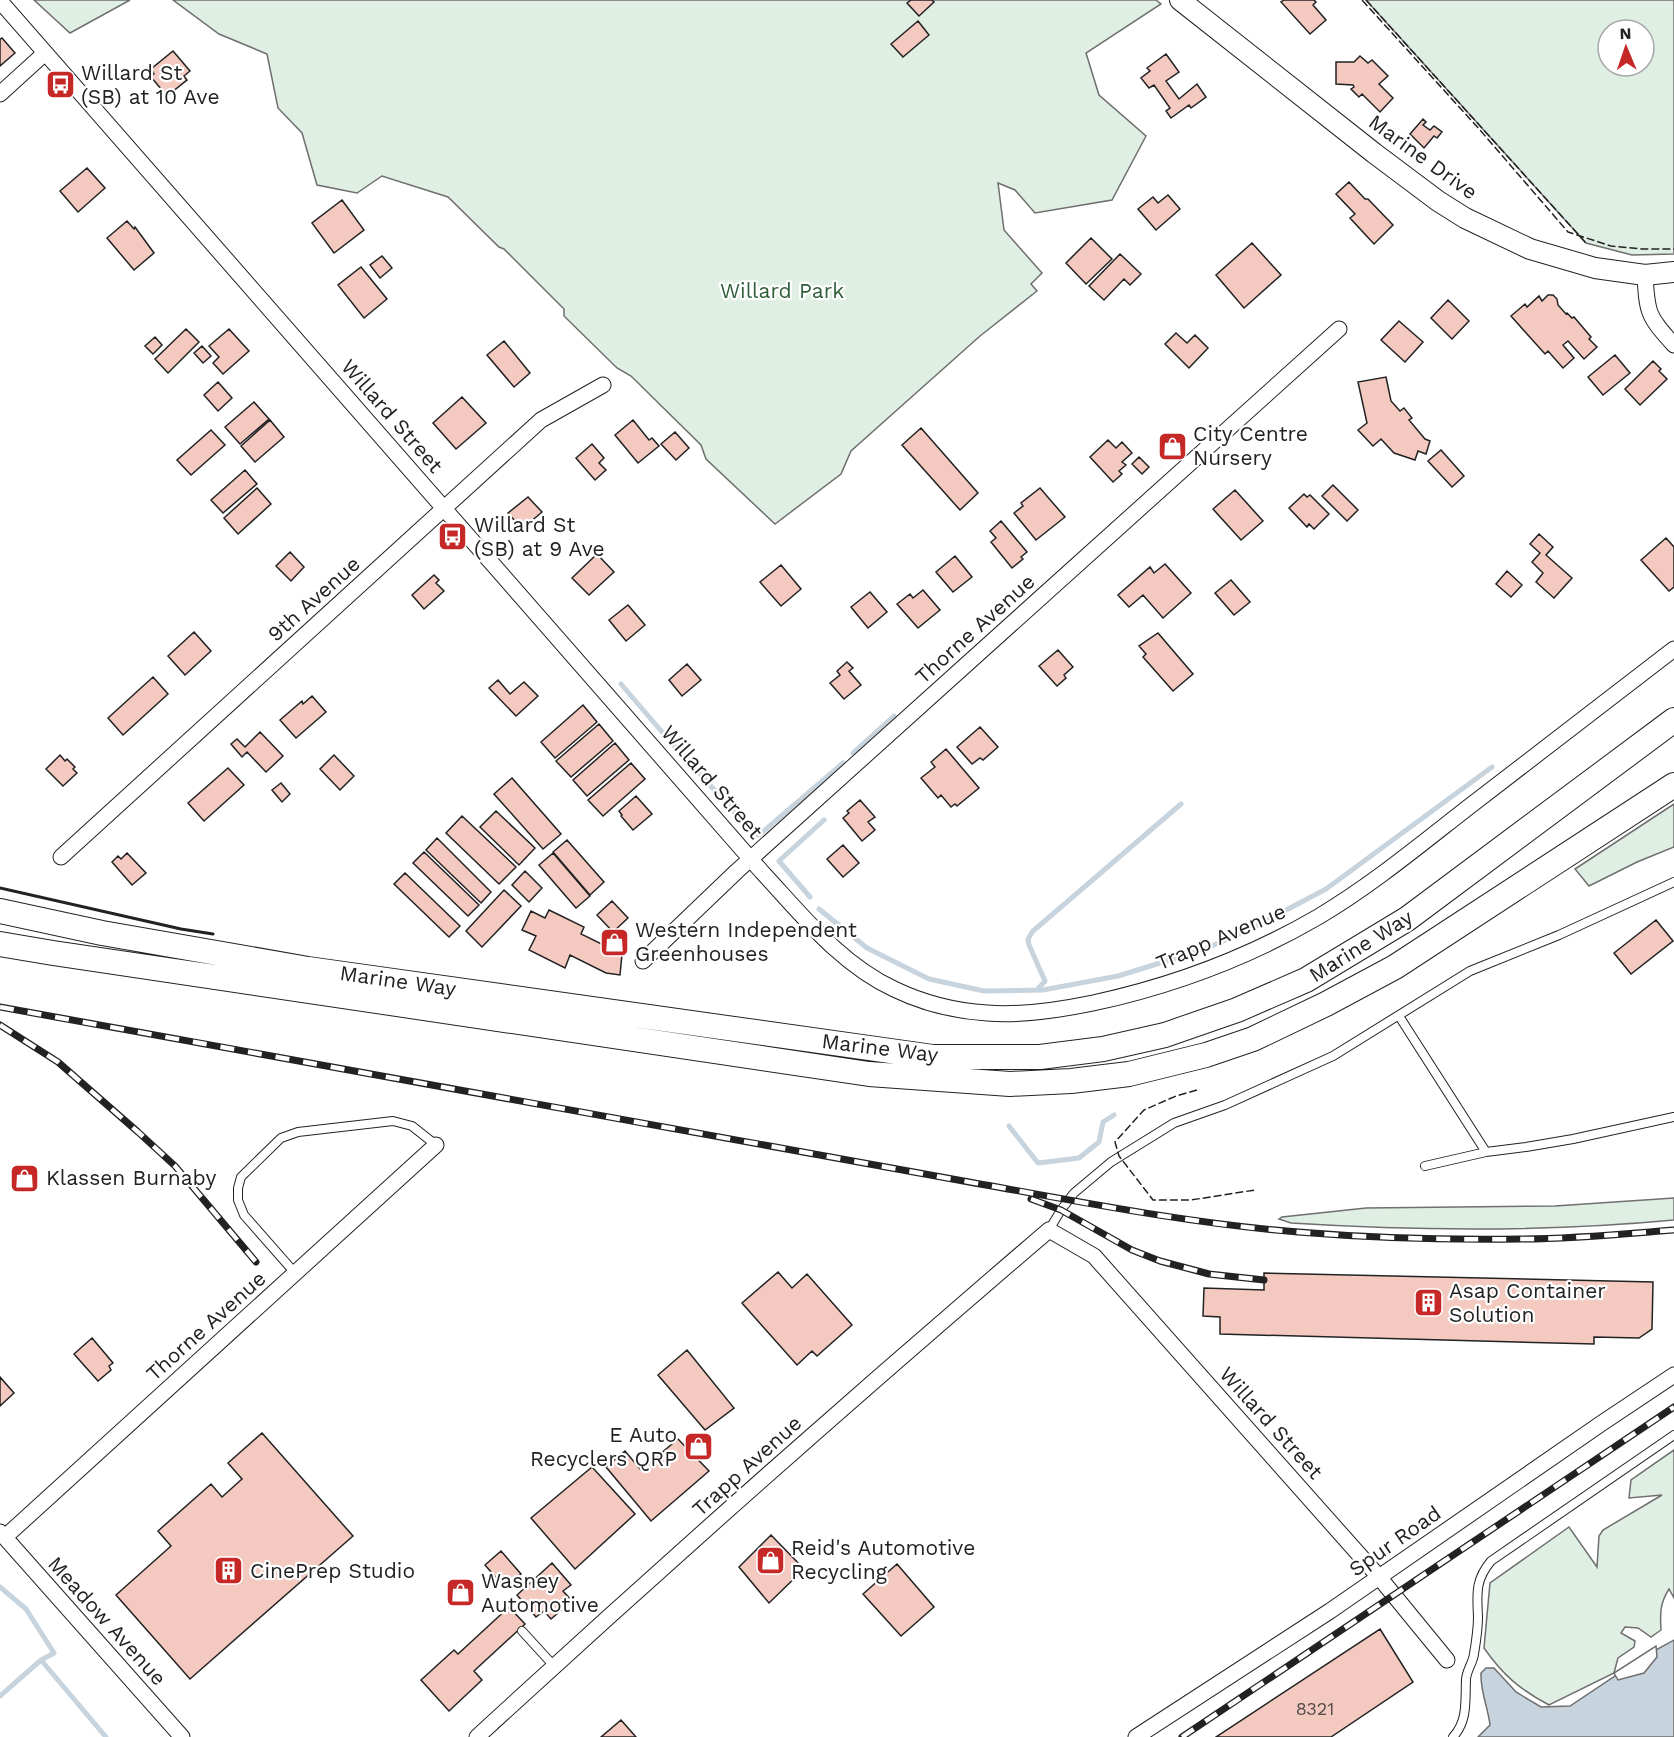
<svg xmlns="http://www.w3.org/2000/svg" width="1674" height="1737" font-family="'Work Sans',sans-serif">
<rect width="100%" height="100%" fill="#fff"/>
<path fill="#e0efe3" stroke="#6f6f6f" stroke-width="1.5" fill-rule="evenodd" d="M34,0H130L70,33Z
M173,0H1156L1161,4L1086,53L1099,95L1146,136L1112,200L1035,213L1015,190L998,183L1004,230L1042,273L1031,284L1037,291L980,336L851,451L841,474L775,524L706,459L701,445L631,376L617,368L564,316V309L504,249L499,247L448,197L382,176L357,193L317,185L302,133L278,108L267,54L219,34Z
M1366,0H1674V254L1632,255L1586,243ZM1608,30H1644V66H1608Z
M1674,804V847L1637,862L1589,886L1575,869Z
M1674,1198V1220C1547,1232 1418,1231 1291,1223L1279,1219L1282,1217L1366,1208L1555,1206Z
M1674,1450V1598L1669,1589C1660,1603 1660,1613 1661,1630L1651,1637L1638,1628L1625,1627L1621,1633L1635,1641L1634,1647L1618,1658L1614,1673L1549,1705C1519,1689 1503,1675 1484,1648L1490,1583L1569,1527L1597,1567L1599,1536L1603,1530L1662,1495L1629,1498L1631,1480Z"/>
<path fill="#c7d3dd" stroke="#6f6f6f" stroke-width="1.5" d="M1674,1640V1737H1478L1490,1725C1488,1708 1480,1690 1481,1673L1486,1668H1494L1516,1692L1541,1707L1570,1706L1645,1656Z"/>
<path fill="#fff" stroke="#6f6f6f" stroke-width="1.5" d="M1656,1646L1657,1657L1644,1673L1618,1680L1614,1673Z"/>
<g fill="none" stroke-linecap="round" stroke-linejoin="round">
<path stroke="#c7d3dd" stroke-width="5" d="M621,684L662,732
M672,743L755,835H759L843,763
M853,753L894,716
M810,897L779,861L824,820
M819,909L867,948L929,979L984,991L1043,990L1118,976L1205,949L1256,926L1326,889L1492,767
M1037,990L1045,981L1029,945L1028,939L1033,931L1181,804
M1009,1126L1038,1163L1079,1158L1099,1142L1103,1122L1114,1115
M0,1587L26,1609L54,1653L41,1660L106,1737
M0,1696L41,1660"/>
</g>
<path fill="#f3c9c0" stroke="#222" stroke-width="1.5" d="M911,0H932L934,2L919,16L907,3Z
M1284,0H1314L1316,2L1313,5L1326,20L1310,34L1281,2Z
M918,21L929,35L903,57L891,44Z
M2,38L15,53L0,66V39Z
M173,51L190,71L184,76L187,80L167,96L151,77L154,74L151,69Z
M1166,54L1179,72L1166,81L1179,99L1197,84L1206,97L1191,108L1189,105L1171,118L1166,111L1170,108L1154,85L1149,88L1141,78L1150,71L1147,68Z
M1360,56L1368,63L1372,60L1388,76L1379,84L1393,98L1380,112L1362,94L1359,97L1351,89L1354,87L1353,85L1336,84V62H1354Z
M1423,119L1426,122L1423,125L1430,130L1434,126L1442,132L1437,138L1434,136L1424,148L1410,134Z
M87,168L105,188L78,212L60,191Z
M1349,182L1365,199H1368L1393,225L1374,244L1350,218L1355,214L1336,194Z
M1168,195L1180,209L1156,230L1138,209L1153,197L1158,203Z
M342,200L364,230L334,253L312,223Z
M127,221L134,229L135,227L154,253L134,270L107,238Z
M1091,238L1112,259L1086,284L1066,263Z
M1252,243L1281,275L1244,308L1216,275Z
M1120,254L1141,274L1130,285L1124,279L1104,300L1089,286Z
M382,256L392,268L380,278L370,265Z
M361,267L387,299L364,318L338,285Z
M1548,295H1553L1557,299L1558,305L1566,314L1567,313L1572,318L1574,317L1591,337L1589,339L1597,347L1584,359L1568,341L1563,345L1574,358L1563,368L1548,351L1545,354L1511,316L1525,304L1527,307L1539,296L1542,301Z
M1448,300L1469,321L1452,339L1431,318Z
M1399,321L1423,342L1405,362L1381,340Z
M186,329L199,342L168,373L155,359Z
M229,329L249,351L223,374L213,363L219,357L209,346Z
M1176,333L1187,343L1195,335L1208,348L1189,368L1165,344Z
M155,337L162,345L153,354L145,346Z
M504,341L530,373L514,387L487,355Z
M202,346L211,356L203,363L194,353Z
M1615,355L1630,373L1603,395L1588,377Z
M1653,361L1661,369L1659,371L1667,379L1640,405L1625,389Z
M1386,377L1391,401L1400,411L1404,408L1412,418L1409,420L1425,439L1430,441L1426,454L1418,451L1415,460L1394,453L1381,439L1373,446L1358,430L1367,423L1358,382Z
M218,382L232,398L218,411L204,395Z
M462,397L486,423L456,449L433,423Z
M254,402L269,419L240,444L225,427Z
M270,420L284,437L255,462L241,446Z
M633,420L649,440L652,438L659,446L638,463L615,435Z
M921,428L978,493L960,510L902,445Z
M211,430L225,445L191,475L177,460Z
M675,432L689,448L676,460L661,444Z
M1108,440L1116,448L1122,442L1132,453L1122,462L1126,465L1119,471L1122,474L1113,482L1090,457Z
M592,444L604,458L599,463L606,470L595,480L576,458Z
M1441,450L1464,476L1452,487L1428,461Z
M1139,457L1149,467L1142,474L1132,464Z
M245,470L257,484L223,513L211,500Z
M1333,485L1358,510L1347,521L1322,496Z
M257,488L271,504L238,534L224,518Z
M1040,488L1065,517L1036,540L1014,513L1023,506L1021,503Z
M1235,490L1263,521L1241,540L1213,509Z
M1304,494L1307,497L1310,495L1329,514L1314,529L1309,524L1307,527L1289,508Z
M528,497L542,512L522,529L508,513Z
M1001,521L1027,552L1021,557L1023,559L1012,568L991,542L996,538L990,531Z
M1539,534L1553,547L1546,555L1572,578L1554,598L1536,582L1543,573L1532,562L1540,553L1530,544Z
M1666,538L1674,547V587L1669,591L1641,560Z
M290,552L304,567L291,581L276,566Z
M597,554L614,572L589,595L572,578Z
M955,556L972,577L953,592L936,572Z
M1165,564L1191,593L1163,618L1143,595L1129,607L1118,595L1150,567L1154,573Z
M781,565L801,589L781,606L760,582Z
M1507,571L1522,585L1511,597L1496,584Z
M434,575L439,580L436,583L444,591L424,609L412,595Z
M1231,580L1250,602L1234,615L1215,593Z
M923,590L940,610L918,628L897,604L910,594L913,598Z
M870,592L887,612L868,628L851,607Z
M628,605L645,625L626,641L609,620Z
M194,632L211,651L185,675L168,656Z
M1158,633L1193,674L1173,691L1143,657L1146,654L1139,646Z
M1058,650L1073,667L1064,675L1066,678L1057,686L1039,666Z
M847,662L853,668L849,671L861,685L844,699L830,683L840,675L837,671Z
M687,664L701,680L682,696L669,680Z
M153,677L168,694L123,735L108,718Z
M498,680L510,694L524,682L538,696L516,716L489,688Z
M312,696L326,712L296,738L280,720L302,701L303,704Z
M583,705L597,722L555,758L541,742Z
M599,724L613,741L571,777L556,761Z
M980,727L998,747L983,760L980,758L972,764L957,747Z
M260,732L283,756L266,772L247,752L242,757L231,744L237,739L245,747Z
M615,743L629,760L587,796L573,780Z
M946,749L979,788L957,806L955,804L951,807L941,795L938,798L921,778L935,767L931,762Z
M60,755L65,761L67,759L75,767L73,769L77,773L63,786L46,769Z
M334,755L354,776L340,790L320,769Z
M631,763L645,779L603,816L588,800Z
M228,768L244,785L204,821L188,803Z
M512,778L561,834L543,849L494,794Z
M281,783L290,794L282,802L272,790Z
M636,796L652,814L633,830L621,816L622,815L619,811Z
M860,800L875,817L868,822L875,830L862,841L843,818L849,813L847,811Z
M496,811L535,848L519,865L480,827Z
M462,816L516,867L499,884L446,833Z
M437,838L491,892L481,903L426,850Z
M567,840L604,882L590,895L553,852Z
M843,845L859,863L843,877L827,859Z
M424,852L479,905L468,916L413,863Z
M127,853L146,873L132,885L112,862L118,856L121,859Z
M553,853L590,896L576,908L539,865Z
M525,871L542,888L529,902L512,885Z
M405,873L460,926L449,937L394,884Z
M504,890L521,906L482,947L466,931Z
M612,901L628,918L613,932L597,915Z
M549,910L584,927L581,934L622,954L620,975L606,973L570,955L565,968L529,950L536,936L522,930L531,911L545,918Z
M1656,920L1673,941L1631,974L1614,953Z
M778,1272L792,1288L807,1274L852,1325L817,1356L812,1351L797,1365L742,1303Z
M1264,1273L1653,1282L1652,1329L1639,1338L1594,1337V1344L1220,1334V1317L1203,1316L1204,1288L1264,1290Z
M92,1338L113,1363L109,1366L111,1370L98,1381L74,1354Z
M687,1350L734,1408L705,1430L658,1375Z
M0,1377L14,1393L0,1406Z
M262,1433L353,1536L190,1679L116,1595L171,1546L158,1531L211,1484L222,1497L242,1479L228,1463Z
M678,1439L709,1471L651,1521L606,1467L625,1451L641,1470Z
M592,1467L635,1514L575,1569L531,1518Z
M771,1535L804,1569L769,1603L739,1567Z
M501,1551L521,1574L505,1588L485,1565Z
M552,1563L571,1585L563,1591L572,1601L551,1619L544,1611L536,1617L517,1595Z
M897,1564L934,1607L901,1636L863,1594Z
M509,1607L525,1624L474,1671L482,1680L449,1711L421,1680L454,1650L458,1654Z
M1380,1629L1413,1682L1331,1737H1216Z
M621,1720L636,1737H601Z"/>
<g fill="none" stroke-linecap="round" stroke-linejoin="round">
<defs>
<path id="service" d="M1399,1016L1486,1152
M1425,1166L1486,1152L1526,1147L1573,1139L1674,1117
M1049,1230L1061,1210L1074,1193L1111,1162L1174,1123L1225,1105L1333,1056L1470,971L1559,935L1674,882
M295,1273L244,1215L238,1200V1188L241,1177L281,1138L298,1132L393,1121L412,1126L436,1145
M522,1631L554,1666
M1453,1737C1468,1721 1465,1701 1466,1680C1466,1671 1473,1663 1474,1654C1476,1642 1478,1629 1478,1617C1477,1594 1475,1580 1491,1561L1674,1435"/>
<path id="minor" d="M0,1L762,872C802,915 840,964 894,989C923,1003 955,1011 987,1013C1022,1016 1059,1010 1093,1003C1172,986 1249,957 1318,917C1372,885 1421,844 1470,806C1538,754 1606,701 1674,649
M0,94L45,53
M1645,275C1647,314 1648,316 1674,345
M61,857L541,420L603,385
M643,961L737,871L1339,329
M0,1532L182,1737
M5,1537L436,1145
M477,1737C665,1564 856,1395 1049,1230L1094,1256L1379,1577L1447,1660
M1136,1737L1330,1611L1602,1423L1674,1375"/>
<path id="tertiary" d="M1180,0L1374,153L1438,201L1465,218L1530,249L1595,268L1645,275L1674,272"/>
<path id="primary" d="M0,911L102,933L308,969L933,1057H1040L1103,1049L1165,1035L1237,1010L1306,980L1407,919L1674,720
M0,944L53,953L869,1074L1010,1084L1071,1081L1129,1074L1206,1055L1253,1039L1326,1004L1395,967L1674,785"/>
</defs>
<use href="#service" stroke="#222" stroke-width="10"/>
<use href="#minor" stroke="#222" stroke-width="17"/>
<use href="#tertiary" stroke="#222" stroke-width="22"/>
<use href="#primary" stroke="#222" stroke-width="26"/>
<use href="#service" stroke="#fff" stroke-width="8"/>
<use href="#minor" stroke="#fff" stroke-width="15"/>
<use href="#tertiary" stroke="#fff" stroke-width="20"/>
<use href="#primary" stroke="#fff" stroke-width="24"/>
<defs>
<path id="rail" d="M0,1007L958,1180C1071,1200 1184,1223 1298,1232C1372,1238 1446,1240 1520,1239C1571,1239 1623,1234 1674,1230
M0,1025L58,1062L138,1132L175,1166L256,1262
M1031,1199L1061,1210L1132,1250L1160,1261L1209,1274L1264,1280
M1182,1737L1674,1407"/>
</defs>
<use href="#rail" stroke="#222" stroke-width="7"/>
<use href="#rail" stroke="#fff" stroke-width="4.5" stroke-dasharray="14" stroke-linecap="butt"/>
<path stroke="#222" stroke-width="1.5" stroke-dasharray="8 3" stroke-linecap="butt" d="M1362,0L1480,130L1568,232L1611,246L1642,249H1674
M1366,0L1586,243
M1197,1090L1176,1096L1144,1110L1115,1142L1119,1156L1153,1200H1191L1255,1190"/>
<path stroke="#222" stroke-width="3" d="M0,888L181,929L213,934"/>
</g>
<defs>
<symbol id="bus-square" viewBox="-11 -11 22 22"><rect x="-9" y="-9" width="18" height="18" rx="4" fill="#c62828" stroke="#fff"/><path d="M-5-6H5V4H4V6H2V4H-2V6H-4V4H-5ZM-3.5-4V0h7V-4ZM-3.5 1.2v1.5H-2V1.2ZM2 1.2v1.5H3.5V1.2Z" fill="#fff"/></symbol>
<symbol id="shop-square" viewBox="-11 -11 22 22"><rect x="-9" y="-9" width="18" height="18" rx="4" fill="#c62828" stroke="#fff"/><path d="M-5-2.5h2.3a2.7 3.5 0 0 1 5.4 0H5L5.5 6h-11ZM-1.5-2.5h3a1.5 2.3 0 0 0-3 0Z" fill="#fff"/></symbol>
<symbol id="building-square" viewBox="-11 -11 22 22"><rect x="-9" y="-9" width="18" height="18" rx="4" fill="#c62828" stroke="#fff"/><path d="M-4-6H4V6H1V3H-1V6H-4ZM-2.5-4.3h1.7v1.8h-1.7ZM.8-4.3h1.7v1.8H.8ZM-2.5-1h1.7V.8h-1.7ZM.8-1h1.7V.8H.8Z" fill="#fff"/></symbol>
</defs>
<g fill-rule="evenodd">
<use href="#bus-square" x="44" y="68" width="33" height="33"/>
<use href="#shop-square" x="1156" y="430" width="33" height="33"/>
<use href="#bus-square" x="436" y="520" width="33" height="33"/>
<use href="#shop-square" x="598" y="926" width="33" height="33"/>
<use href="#shop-square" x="8" y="1162" width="33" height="33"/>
<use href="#building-square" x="1412" y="1286" width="33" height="33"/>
<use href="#shop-square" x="682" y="1430" width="33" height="33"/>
<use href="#shop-square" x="754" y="1544" width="33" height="33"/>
<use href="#building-square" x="212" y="1554" width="33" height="33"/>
<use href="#shop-square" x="444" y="1576" width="33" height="33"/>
</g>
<g text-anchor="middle" stroke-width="4.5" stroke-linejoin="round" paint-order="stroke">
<g font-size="18" fill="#564c4a">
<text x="1315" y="1715">8321</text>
</g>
<g font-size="21" fill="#222" stroke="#fff" text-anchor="start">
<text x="81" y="80">Willard St<tspan x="81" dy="24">(SB) at 10 Ave</tspan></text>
<text x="1193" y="441">City Centre<tspan x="1193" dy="24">Nursery</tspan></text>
<text x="474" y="532">Willard St<tspan x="474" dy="24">(SB) at 9 Ave</tspan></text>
<text x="635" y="937">Western Independent<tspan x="635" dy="24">Greenhouses</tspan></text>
<text x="46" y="1185">Klassen Burnaby</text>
<text x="1449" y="1298">Asap Container<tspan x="1449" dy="24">Solution</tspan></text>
<text x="677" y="1442" text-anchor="end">E Auto<tspan x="677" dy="24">Recyclers QRP</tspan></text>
<text x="791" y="1555">Reid's Automotive<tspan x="791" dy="24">Recycling</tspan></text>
<text x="250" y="1578">CinePrep Studio</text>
<text x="481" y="1588">Wasney<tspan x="481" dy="24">Automotive</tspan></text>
</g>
<g font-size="21" fill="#222" stroke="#fff">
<text transform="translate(1423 157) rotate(36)" y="7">Marine Drive</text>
<text transform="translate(392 416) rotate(49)" y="7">Willard Street</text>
<text transform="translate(314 599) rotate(-42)" y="7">9th Avenue</text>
<text transform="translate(975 629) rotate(-42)" y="7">Thorne Avenue</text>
<text transform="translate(712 782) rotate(49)" y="7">Willard Street</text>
<text transform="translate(1221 937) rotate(-23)" y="7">Trapp Avenue</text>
<text transform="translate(1361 946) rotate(-32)" y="7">Marine Way</text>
<text transform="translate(398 981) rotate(8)" y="7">Marine Way</text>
<text transform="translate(880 1048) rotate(7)" y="7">Marine Way</text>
<text transform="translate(206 1326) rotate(-42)" y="7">Thorne Avenue</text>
<text transform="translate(1271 1423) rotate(48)" y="7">Willard Street</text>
<text transform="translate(747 1466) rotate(-42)" y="7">Trapp Avenue</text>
<text transform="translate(1395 1541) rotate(-35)" y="7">Spur Road</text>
<text transform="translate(107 1621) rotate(48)" y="7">Meadow Avenue</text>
</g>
<g font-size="21" fill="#2f5e38" stroke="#fff">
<text x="782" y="298">Willard Park</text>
</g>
</g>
<g transform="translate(1626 48) rotate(358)"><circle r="28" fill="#ffffff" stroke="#a7a7a7" stroke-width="1.5"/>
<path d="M0-4.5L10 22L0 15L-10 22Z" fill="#c62828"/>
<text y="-9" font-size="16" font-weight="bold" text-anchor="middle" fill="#222222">N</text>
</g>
</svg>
